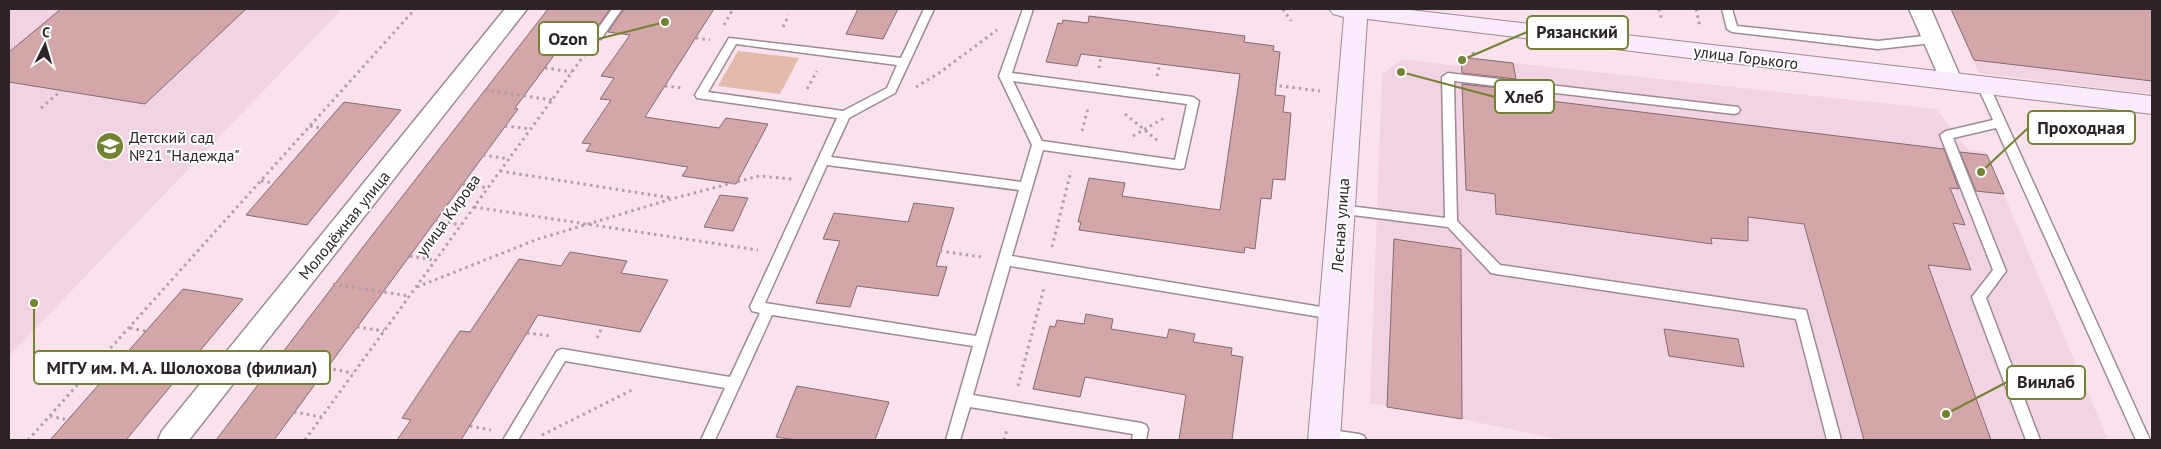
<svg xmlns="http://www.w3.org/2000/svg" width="2161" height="449" font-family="'PT Sans',sans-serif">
<rect width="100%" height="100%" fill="#f9e1ed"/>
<path fill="#f2d3e3" d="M9,9H342L9,356Z
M1950,9H2152V94L1979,73Z
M1456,57L1936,109L1968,150L1986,152L2108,440H1562L1462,419L1370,403L1382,74L1403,59L1457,66Z"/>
<path fill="#e4baac" d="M738,51L799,58L780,94L718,86Z"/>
<path fill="#d3a6a9" stroke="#836b6d" d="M61,9H246L145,104L9,82V52Z
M548,9H610L595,30L575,27L515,108L518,109L274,440H216L363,247Z
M624,9H714L645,117L719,128L726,118L768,124L736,184L682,176L688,167L586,151L591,144L582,143L611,100L600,99L614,78L601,76L630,35L608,32Z
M858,9H898L883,39L846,34Z
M1951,9H2152V81L1974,60Z
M1089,16L1245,36L1244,42L1274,46L1273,51L1280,52L1275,95L1285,96L1283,112L1291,113L1285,180L1273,179L1271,199L1261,198L1255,249L1245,247L1244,253L1079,230L1081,222H1078L1089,178L1125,183L1122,196L1220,210L1240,74L1081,54L1077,66L1046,62L1058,23L1062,24L1063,20L1088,23Z
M1461,57L1513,63L1516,79L1462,73Z
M1462,84L1517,90L1518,97L1944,149L1959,189L1950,188L1965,225L1953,223L1971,270L1928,265L1991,440H1864L1804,224L1748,217V241L1711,238L1712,244L1496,214L1495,194L1466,190Z
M344,102L401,110L307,225L246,215Z
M1960,152L1987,155L2004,194L1976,191Z
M720,195L748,198L733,231L704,227Z
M914,203L954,208L936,266L947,267L938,296L857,286L850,307L816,303L840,241L823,239L834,213L908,222Z
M1394,239L1461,249L1462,419L1387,407Z
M570,252L627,261L621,273L668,280L640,332L538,315L461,440H397L411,420L402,418L460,331L470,332L519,259L561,266Z
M183,289L243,299L126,440H50Z
M1086,314L1113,319L1111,329L1167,338L1169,329L1195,334L1193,342L1232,348L1231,355L1243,357L1232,440H1179L1186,395L1085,377L1080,397L1033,389L1050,326L1055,327L1057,320L1084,324Z
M1664,329L1738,339L1744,367L1669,356Z
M797,386L889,402L875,440H796L776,437Z"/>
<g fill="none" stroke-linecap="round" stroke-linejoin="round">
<defs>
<path id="lane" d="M612,9H622L601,39H593L592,37Z
M924,9H934L895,93L849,118L831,157L1021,182L1032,145L999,76L1023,9H1033L1012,73L1193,97L1199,101L1184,168L1180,169L1043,150L1012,256L1333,309L1338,310L1340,314L1338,318L1333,319L1010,266L973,395L1141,423L1146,425L1148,429L1146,440H1132L1133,434L970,407L960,440H946L973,346L772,315L715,440H701L725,388L565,361L518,440H503L557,351L562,349L730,377L760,313L752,311L750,307L837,118L697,98L695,95L729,38L901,58ZM736,44L897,65L887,88L843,111L708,92ZM1013,81L1187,104L1175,160L1042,141ZM827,165L1019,190L976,336L765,303Z
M1722,9H1732L1737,26L1878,41L1933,35L1938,39L1933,43L1878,49L1732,32L1727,29Z
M1448,73L1738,107L1740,110L1738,113L1734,114L1454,81L1457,221L1500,265L1806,310L1841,440H1827L1796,319L1496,274L1491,273L1448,227L1337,213L1335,210L1337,207L1341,205L1445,218L1442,77Z
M1983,81L1989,85L2150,440H2136L1996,128L1953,138L2006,271L1986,298L2040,440H2026L1972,297L1993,270L1940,135L1946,131L1993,120L1977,85Z
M1324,429L1359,434L1364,436L1366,440H1321L1317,435L1319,431Z"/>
<path id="street" d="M505,9H527L189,440H158L162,431Z
M1909,9H1931L1962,81L1959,86L1951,89L1943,86Z"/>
<path id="secondary" d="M1329,9H1402L2152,96V114L1367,19L1340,440H1308L1344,17L1333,14Z"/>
</defs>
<use href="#lane" stroke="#9f8994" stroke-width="3"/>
<use href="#street" stroke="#9f8994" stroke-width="3"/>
<use href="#secondary" stroke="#9f8994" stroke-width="2"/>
<path stroke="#b19ea7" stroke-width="3" stroke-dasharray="2.5 4" stroke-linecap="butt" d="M1283,9L1291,21
M1659,9L1662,21
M1696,9L1700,27
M724,25L733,9
M783,27L789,15
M696,38L710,40
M564,43L578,44
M1473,52L1474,59
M545,68L572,72
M1099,68L1101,57
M1157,76L1160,64
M1273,85L1320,91
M665,86L682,88
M916,87L939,73L997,30
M807,89L817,71
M485,90L552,100
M41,108L62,90
M1125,114L1157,140
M310,126L321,128
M505,126L531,129
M1082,131L1088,108
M1133,136L1164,118
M483,155L509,159
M500,171L672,198
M261,181L274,183
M463,184L488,188
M474,207L758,250
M435,220L461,225
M1052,247L1071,171
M940,251L982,257
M410,256L435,260
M333,284L409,296
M417,287L538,239L675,198L759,176L792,179
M357,327L384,331
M130,328L146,331
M527,333L551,336
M597,338L603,326
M327,368L353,373
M1018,386L1044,288
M294,412L322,417
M50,416L68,420
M470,426L491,430
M542,435L632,390
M28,440L415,9
M305,440L588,50
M1004,440L1007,429"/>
<use href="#lane" fill="#fff" fill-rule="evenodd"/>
<use href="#street" fill="#fff" fill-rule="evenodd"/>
<use href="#secondary" fill="#f9eafc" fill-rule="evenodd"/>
</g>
<defs>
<symbol id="school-disc" viewBox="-11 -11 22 22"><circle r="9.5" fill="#748332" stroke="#fff"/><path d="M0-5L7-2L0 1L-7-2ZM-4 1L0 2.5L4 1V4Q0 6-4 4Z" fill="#fff"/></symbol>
</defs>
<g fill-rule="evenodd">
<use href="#school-disc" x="94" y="130" width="32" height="32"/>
</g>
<g text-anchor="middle" stroke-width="4" stroke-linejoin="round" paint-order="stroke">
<g font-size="16" fill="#2d2428" stroke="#fff">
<text transform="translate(1746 57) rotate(7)" y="6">улица Горького</text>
<text transform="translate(448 215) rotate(-54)" y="6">улица Кирова</text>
<text transform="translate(344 225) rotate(-51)" y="6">Молодёжная улица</text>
<text transform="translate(1340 225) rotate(-86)" y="6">Лесная улица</text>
</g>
<g font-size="16" fill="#2d2428" stroke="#fff" text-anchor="start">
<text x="129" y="143">Детский сад<tspan x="129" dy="18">№21 "Надежда"</tspan></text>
</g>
</g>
<path fill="none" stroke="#748332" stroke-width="2" d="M1462 60L1527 32M665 22L598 39M1401 72L1495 97M1981 172L2028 128M34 303L34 367M1946 414L2007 382"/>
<g fill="#748332" stroke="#fff" stroke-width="2">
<circle cx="1462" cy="60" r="5"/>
<circle cx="665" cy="22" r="5"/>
<circle cx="1401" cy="72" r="5"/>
<circle cx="1981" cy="172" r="5"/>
<circle cx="34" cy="303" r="5"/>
<circle cx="1946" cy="414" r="5"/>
</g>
<g fill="#fff" stroke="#748332" stroke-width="2">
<rect x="1527" y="16" width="101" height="33" rx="5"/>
<rect x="539" y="22" width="59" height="33" rx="5"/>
<rect x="1495" y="80" width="59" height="33" rx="5"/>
<rect x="2028" y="111" width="107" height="33" rx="5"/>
<rect x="34" y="351" width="296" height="33" rx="5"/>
<rect x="2007" y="366" width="78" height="33" rx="5"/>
</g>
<g font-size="18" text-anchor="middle" font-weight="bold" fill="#2d2428">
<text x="1577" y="38">Рязанский</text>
<text x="568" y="45">Ozon</text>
<text x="1524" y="103">Хлеб</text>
<text x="2081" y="134">Проходная</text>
<text x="182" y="374">МГГУ им. М. А. Шолохова (филиал)</text>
<text x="2046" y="388">Винлаб</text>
</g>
<rect width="2161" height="449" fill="none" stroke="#2d2428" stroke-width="20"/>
<g transform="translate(45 45) rotate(5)" stroke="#ffffff" stroke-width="4" paint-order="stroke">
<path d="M0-4L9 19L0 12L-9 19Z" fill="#2d2428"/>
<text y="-8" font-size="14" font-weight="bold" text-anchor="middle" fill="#2d2428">С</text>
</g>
</svg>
